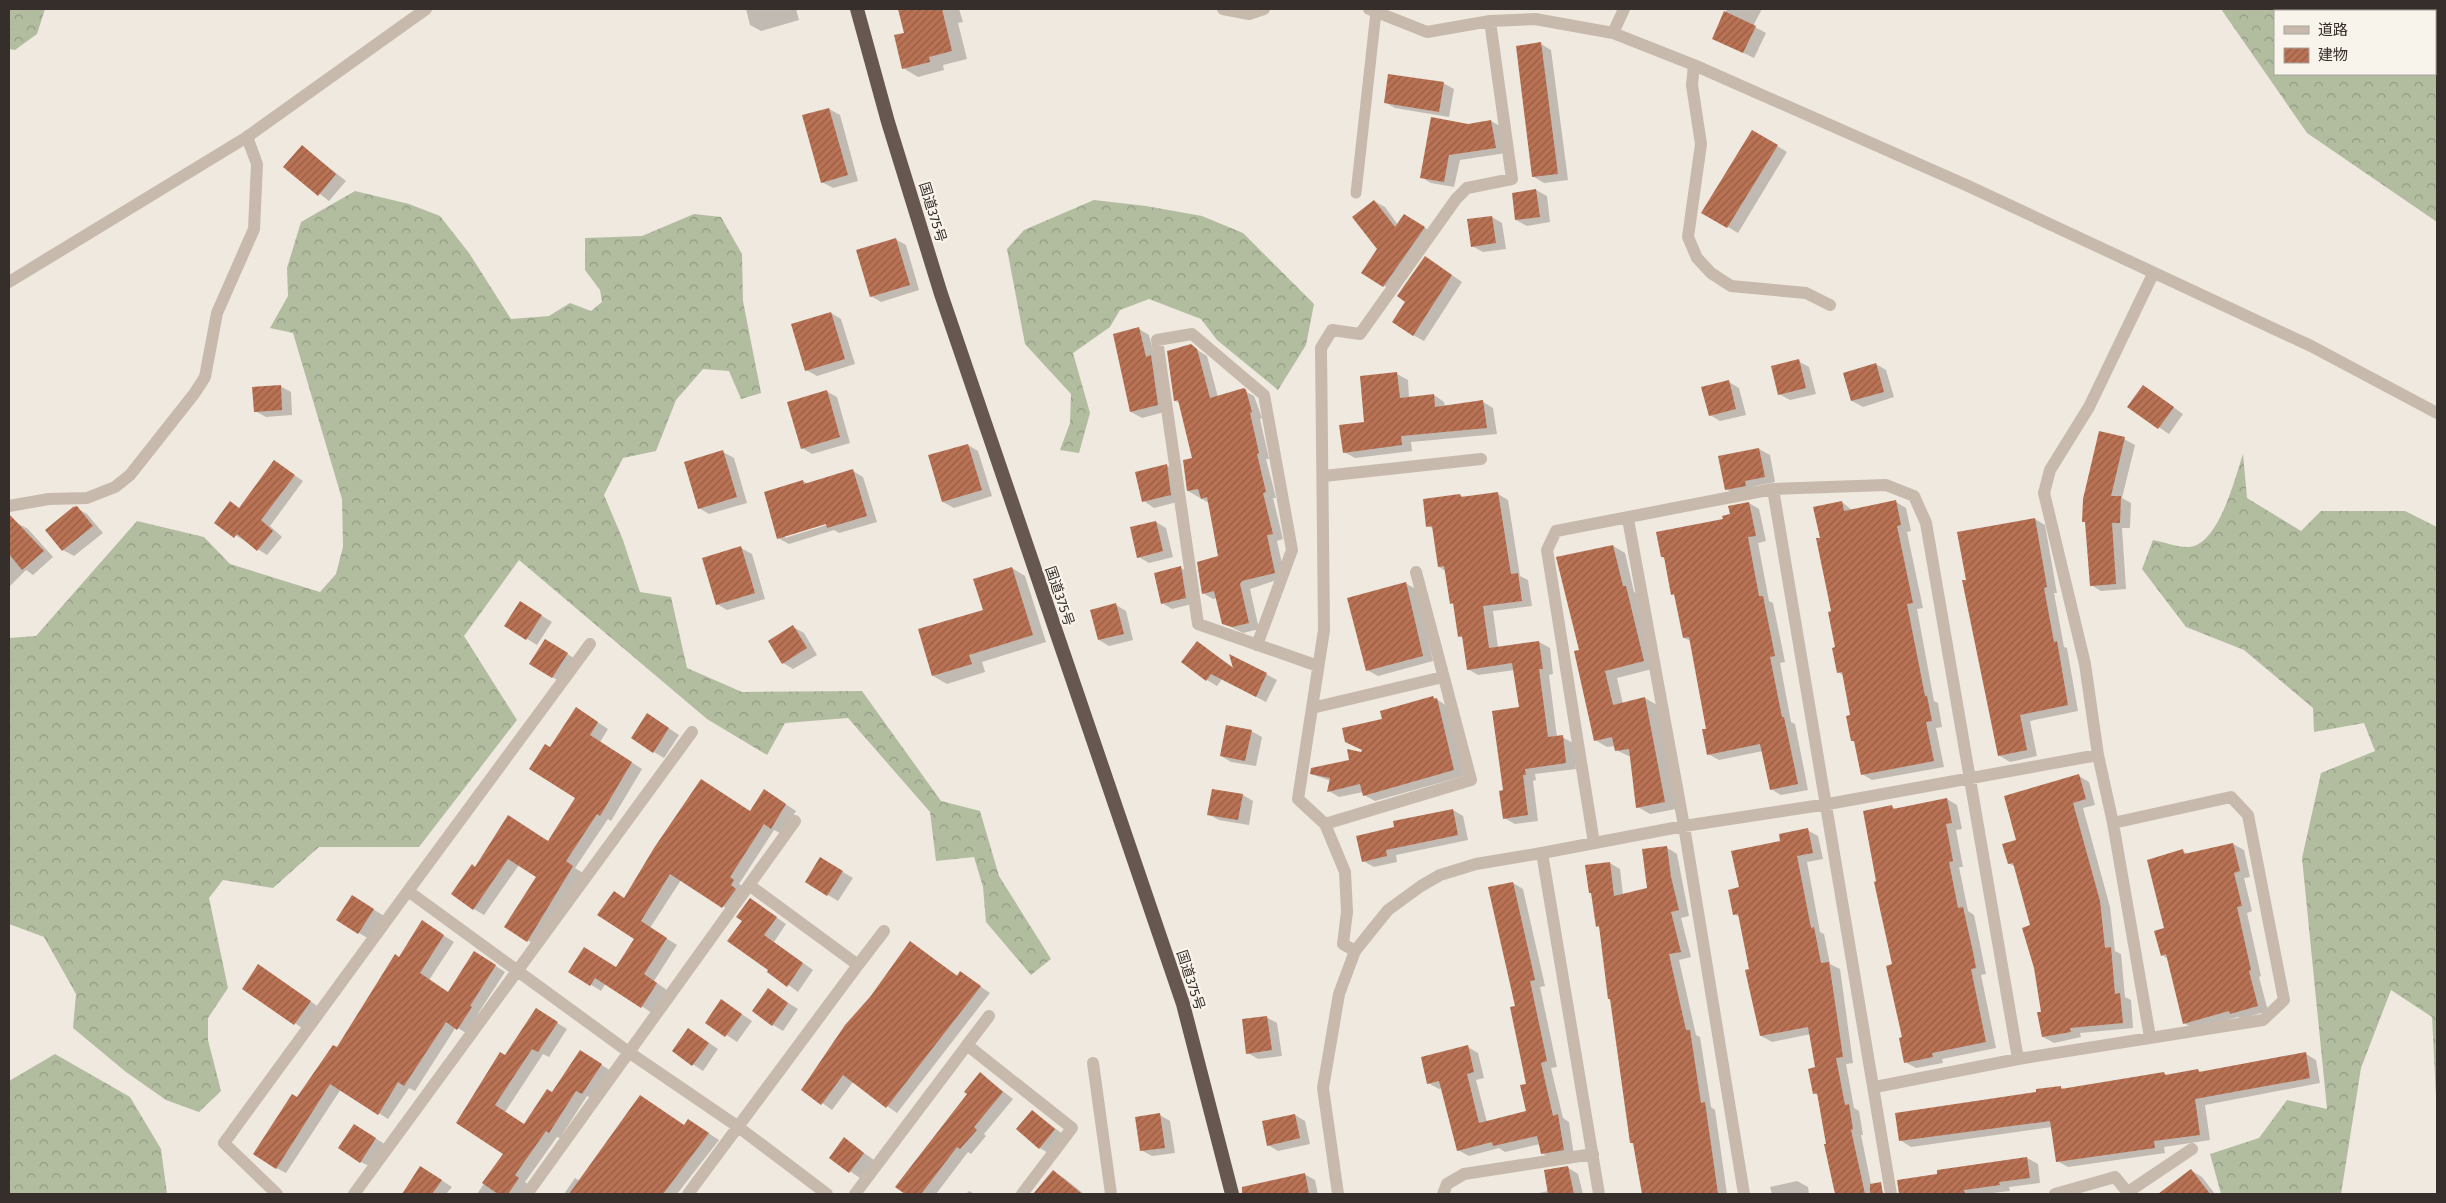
<svg xmlns="http://www.w3.org/2000/svg" width="2446" height="1203" font-family="'Fira Sans','Noto Sans JP',sans-serif">
<defs>
<pattern id="forest-crowns" width="20" height="18" patternUnits="userSpaceOnUse" patternTransform="scale(1.25)"><rect width="20" height="18" fill="#b2bda0"/><path d="M2 6a3 3 0 1 1 6 0M12 15a3 3 0 1 1 6 0" fill="none" stroke="#929a83"/></pattern>
<pattern id="building-hatch" width="6" height="6" patternUnits="userSpaceOnUse" patternTransform="scale(1.25)"><rect width="6" height="6" fill="#b97254"/><path d="M-1 1l2-2M0 6l6-6M5 7l2-2" fill="none" stroke="#975e46"/></pattern>
</defs>
<rect width="100%" height="100%" fill="#f0e9df"/>
<path fill="url(#forest-crowns)" fill-rule="evenodd" d="M9,9H45L37,34L15,50L9,49Z
M2221,9H2437V222L2307,133ZM2435,11V74H2275V11Z
M355,191L409,204L440,216L469,253L511,319L549,316L570,303L591,311L602,302L600,290L585,270V238L642,236L694,214L721,217L742,254L743,301L761,393L741,399L729,371L703,369L676,400L656,451L623,458L604,495L623,540L640,592L671,597L687,668L742,692L862,691L941,801L980,811L999,876L1051,959L1031,975L986,922L983,887L974,857L936,861L930,812L848,718L785,723L767,755L707,719L519,560L464,636L517,720L419,847H319L273,888L223,880L209,898L228,988L208,1018V1040L221,1091L199,1112L166,1100L126,1072L73,1028L76,994L44,937L9,924V638L36,636L137,521L204,537L230,564L320,592L336,574L343,547L342,499L293,333L270,328L288,296L287,268L301,222Z
M1094,200L1146,206L1202,216L1243,233L1314,304L1306,345L1278,390L1217,340L1201,319L1149,299L1120,310L1110,327L1073,353L1090,413L1079,453L1060,450L1070,423L1071,394L1025,344L1007,249L1024,230Z
M2243,454L2247,498L2301,531L2321,511H2405L2437,527V1116L2432,1017L2391,990L2361,1068L2341,1194H2221L2210,1154L2259,1138L2287,1100L2327,1109L2302,858L2321,773L2375,751L2364,723L2314,732L2313,708L2244,650L2186,627L2142,569L2153,540C2164,542 2176,547 2187,547C2218,548 2235,478 2243,454Z
M55,1054L130,1097L161,1149L167,1194H9V1081Z"/>
<path fill="#0003" fill-rule="evenodd" d="M746,9H796L799,20L761,31L750,25Z
M899,9H959L963,22L958,23L967,59L943,65L944,70L918,77L903,68L905,34Z
M1727,9H1762L1753,26L1766,33L1754,58L1713,38Z
M1541,44L1551,50L1568,180L1544,183L1534,177Z
M1443,83L1454,89L1449,117L1395,108L1385,102Z
M829,109L840,115L858,181L833,188L822,182L804,116Z
M1491,121L1502,127L1506,153L1460,160L1454,187L1431,183L1421,177L1468,125Z
M1752,131L1787,152L1738,233L1703,212Z
M302,146L346,181L329,201L285,167Z
M1536,190L1547,196L1550,222L1527,226L1516,220Z
M1374,201L1385,207L1398,225L1415,221L1434,234L1394,292L1363,272L1378,249Z
M1492,217L1502,223L1506,249L1483,252L1472,246Z
M895,239L906,245L919,290L881,302L871,296Z
M1436,264L1462,282L1424,341L1413,335Z
M831,313L841,319L855,364L817,376L806,370Z
M1139,329L1149,335L1168,411L1142,418L1131,412Z
M1191,346L1207,356L1218,397L1243,390L1254,396L1262,418L1260,419L1269,459H1266L1276,498H1273L1283,539L1277,541L1285,577L1250,589L1259,629L1243,633L1223,623L1217,598L1213,599L1203,593L1220,557L1209,503L1188,491L1194,459L1180,403L1175,401Z
M1798,361L1809,367L1816,394L1790,400L1779,394Z
M1876,364L1886,370L1894,397L1863,407L1852,401Z
M1397,374L1408,380L1409,398L1434,395L1444,402L1445,407L1483,402L1493,408L1497,434L1411,442L1412,451L1355,458L1344,452Z
M1729,382L1739,388L1746,415L1720,421L1710,415Z
M280,386L291,392L292,415L266,417L255,411Z
M826,391L837,397L850,443L812,454L802,448Z
M2153,393L2183,414L2169,434L2129,407Z
M2124,439L2135,445L2122,498L2131,503L2130,528H2122L2126,589L2101,591L2091,585L2087,523L2084,521Z
M968,445L978,451L992,496L954,508L943,502Z
M1759,449L1770,455L1775,482L1755,486L1737,495L1726,489Z
M723,452L734,458L747,503L709,514L699,508Z
M275,462L303,481L270,526L282,537L267,555L216,523L230,503L240,509Z
M1166,465L1177,471L1181,501L1154,508L1144,501Z
M853,471L863,477L877,522L839,533L834,530L789,544L778,538L803,481L808,484ZM832,521L833,523L785,538V535Z
M1498,494L1508,500L1520,576L1528,580L1532,606L1493,611L1498,648L1539,642L1550,648L1553,674L1549,675L1557,737H1562L1573,743L1576,769L1535,774L1536,780L1533,781L1538,821L1515,824L1504,818L1505,792L1520,708L1515,670L1478,675L1468,669L1464,639L1459,636L1455,605L1451,603L1446,571L1439,567L1434,529L1428,526L1460,495L1465,498Z
M1842,502L1853,511L1896,502L1906,508L1911,531L1907,532L1923,608L1917,609L1934,701L1938,703L1942,727L1936,728L1944,767L1872,780L1862,774L1856,743L1852,740V716L1843,675L1838,672L1832,612L1821,539Z
M1749,503L1759,509L1766,541L1758,543L1769,601L1773,603L1785,662L1780,663L1791,722L1795,724L1808,790L1781,795L1771,789L1763,751L1719,760L1708,754L1707,730L1691,641L1684,638L1676,596L1672,594L1665,559L1662,557Z
M76,508L87,514L103,533L74,556L63,550L46,530Z
M2035,519L2045,525L2057,593H2054L2064,647L2067,648L2078,711L2030,721L2037,756L2010,762L2000,756L1967,580Z
M1156,522L1166,528L1173,557L1149,563L1139,557Z
M17,523L28,529L53,557L33,575L26,570L9,587V531Z
M1613,546L1625,553L1634,592L1638,594L1656,668L1617,678L1623,704L1645,698L1657,705L1676,809L1650,814L1638,807L1631,757L1616,750L1615,746L1607,747L1595,740L1580,651Z
M741,548L752,554L765,599L727,610L717,604Z
M1012,568L1025,576L1046,642L982,662L985,672L947,684L933,676L984,611Z
M1181,568L1192,574L1196,603L1172,609L1162,603L1155,574Z
M1405,583L1416,589L1433,661L1378,676L1367,670Z
M1116,605L1126,611L1133,640L1109,646L1099,640Z
M531,609L552,622L537,645L505,625Z
M793,627L804,633L817,655L793,669L783,663Z
M1197,642L1234,668L1266,674L1277,680L1266,702L1222,679L1217,686L1207,680Z
M556,647L577,660L563,683L552,677Z
M1433,697L1447,706L1464,776L1375,801L1364,795L1363,792L1339,797L1329,791L1331,781L1311,774L1351,761L1362,753L1384,719Z
M587,715L608,729L600,742L642,769L611,821L608,819L575,868L583,873L538,946L527,940L538,877L519,865L484,915L474,909L476,868L548,842L577,798L551,748Z
M658,721L679,735L664,758L654,752Z
M1251,731L1262,737L1256,766L1231,762L1221,756Z
M2079,776L2089,782L2095,805L2083,808L2110,907L2115,951L2121,954L2125,997L2131,1000L2133,1028L2080,1033L2081,1037L2054,1043L2043,1037V1013L2031,926L2015,867L2009,863L2017,841Z
M1243,795L1253,801L1249,825L1219,820L1208,814Z
M775,797L796,811L782,834L774,830L739,884L744,887L734,913L681,880L650,928L677,945L654,981L667,990L652,1013L606,983L601,991L569,971L617,969L636,939L625,899Z
M1947,799L1957,805L1962,829L1956,830L1963,867H1959L1968,911L1974,915L1986,974L1981,975L1996,1048L1942,1059L1943,1063L1916,1068L1905,1062L1893,965L1892,807L1898,810Z
M1453,810L1463,816L1468,840L1396,855L1397,862L1374,867L1363,861L1396,828Z
M1807,830L1818,836L1823,859L1807,862L1820,932L1824,934L1830,964L1840,969L1853,1063L1846,1064L1854,1108L1859,1111L1863,1135H1861L1873,1194H1836L1825,1145H1827L1819,1096L1814,1093L1817,1068L1811,1034L1772,1042L1761,1036L1740,917L1734,914L1740,888L1782,842Z
M2233,844L2244,850L2250,877L2244,878L2252,911L2247,913L2261,976L2259,977L2268,1011L2241,1019L2238,1017L2194,1029L2184,1023L2168,959L2162,955L2165,929L2183,851L2189,855Z
M1666,847L1677,854L1689,916L1681,918L1691,957L1679,960L1696,1035L1700,1037L1711,1107L1715,1110L1727,1194H1643L1635,1145L1631,1142L1611,1000L1609,999L1601,928L1597,926L1610,863L1620,869L1623,895L1648,889Z
M831,865L853,878L838,901L828,895Z
M1513,883L1523,889L1545,986L1540,987L1557,1067L1551,1068L1563,1118L1569,1122L1574,1156L1552,1159L1542,1153L1540,1144L1505,1152L1499,1148L1469,1156L1458,1150L1443,1088L1439,1089L1428,1083L1468,1047L1478,1053L1484,1078L1476,1080L1487,1122L1528,1112L1527,1085L1516,1007Z
M362,902L384,916L369,939L359,933Z
M760,906L786,924L774,942L813,970L798,992L729,941Z
M432,928L454,942L429,980L449,993L485,959L505,972L479,1012L468,1034L456,1027L415,1091L409,1088L388,1119L341,1089L286,1173L276,1168L298,1098L337,1049L399,958Z
M910,943L958,976L961,973L990,993L897,1113L853,1082L832,1110L803,1089Z
M259,965L320,1008L305,1030L244,988Z
M768,990L798,1009L783,1031L773,1025Z
M722,1001L752,1021L737,1042L707,1022Z
M546,1016L567,1029L549,1057L543,1054L505,1112L525,1125L553,1094L591,1058L611,1071L593,1099L587,1096L560,1138L557,1137L525,1182L529,1185L522,1194H477L505,1153L458,1122L506,1057Z
M1266,1017L1277,1023L1282,1056L1258,1059L1248,1053Z
M699,1036L718,1049L703,1071L673,1051Z
M2306,1054L2316,1060L2320,1083L2205,1105L2210,1140L2164,1147L2165,1153L2068,1167L2057,1161L2052,1127L1911,1147L1900,1140L2060,1087L2064,1089L2164,1073L2168,1076L2198,1070L2202,1073Z
M981,1074L1013,1099L984,1134L986,1136L971,1154L968,1152L936,1194H907L897,1186L968,1094Z
M1033,1111L1065,1136L1050,1154L1040,1148Z
M1160,1115L1170,1121L1175,1153L1152,1156L1141,1150Z
M1295,1115L1305,1121L1310,1144L1278,1151L1268,1145Z
M685,1126L699,1127L719,1140L677,1194H564L575,1178L580,1181Z
M364,1131L386,1145L371,1167L361,1162Z
M844,1139L874,1160L860,1178L830,1158Z
M2027,1158L2038,1164L2040,1183L2009,1187L2010,1191L1984,1194H1905L1903,1180L1938,1175V1171Z
M421,1167L452,1187L446,1194H403Z
M1567,1167L1578,1174L1583,1194H1535L1548,1191Z
M2192,1171L2202,1177L2215,1194H2168L2165,1190Z
M1053,1172L1064,1178L1084,1194H1044L1038,1190Z
M1304,1174L1315,1180L1318,1194H1275L1272,1181Z
M1797,1181L1808,1187L1809,1194H1772L1770,1187Z
M969,1191L975,1194H966Z"/>
<path fill="url(#building-hatch)" d="M898,9H942L952,51L929,57L930,62L902,69L894,35L904,33Z
M1724,11L1756,26L1743,53L1712,39Z
M1541,42L1558,174L1532,177L1516,46Z
M1388,74L1444,82L1439,112L1384,103Z
M829,108L848,175L821,183L802,115Z
M1431,117L1468,124L1491,120L1496,148L1449,155L1444,182L1420,178Z
M1752,130L1778,145L1727,228L1701,213Z
M302,145L336,174L318,196L283,167Z
M1536,189L1540,217L1515,220L1512,193Z
M1374,200L1395,227L1404,214L1425,227L1383,287L1361,273L1377,249L1352,217Z
M1492,216L1496,243L1471,247L1467,219Z
M896,238L910,285L870,297L856,250Z
M1425,256L1452,275L1413,336L1392,322L1405,302L1397,296Z
M831,312L845,359L805,371L791,324Z
M1139,327L1146,357L1151,355L1158,405L1130,412L1113,334Z
M1191,344L1197,349L1210,398L1244,388L1246,390L1252,412L1250,413L1259,453L1257,454L1266,492L1263,493L1273,534L1267,535L1275,573L1242,581L1240,584L1249,623L1232,627L1222,624L1214,591L1202,594L1197,562L1218,556L1207,497L1201,499L1198,489L1187,491L1183,460L1192,458L1178,400L1174,401L1167,351Z
M1799,359L1806,388L1778,395L1771,366Z
M1876,363L1884,392L1851,401L1843,373Z
M1397,372L1400,398L1434,394L1435,407L1483,400L1487,428L1401,436L1402,445L1343,453L1339,425L1364,422L1360,376Z
M1729,380L1736,409L1709,416L1701,387Z
M281,385L282,410L254,412L252,387Z
M2143,385L2174,407L2158,429L2127,407Z
M827,390L840,437L801,449L787,402Z
M2099,431L2125,437L2111,496H2121L2120,523H2112L2116,584L2090,586L2085,522H2082L2083,499Z
M968,444L982,490L942,502L928,455Z
M1759,448L1765,477L1745,481L1746,486L1725,490L1718,456Z
M723,450L737,497L698,509L684,462Z
M274,460L295,475L261,520L273,531L257,551L237,534L234,538L214,523L230,501L239,508Z
M1167,464L1171,495L1142,502L1135,472Z
M853,469L867,516L827,528L826,524L777,539L764,492L803,480L804,484Z
M1498,492L1511,574L1518,573L1522,601L1483,606L1489,648L1539,641L1543,669H1539L1548,737L1563,735L1566,763L1525,769L1526,775H1523L1528,815L1503,819L1499,791L1503,790L1492,711L1519,707L1512,663L1467,670L1462,636L1458,637L1453,603L1450,604L1444,566L1438,567L1432,526L1426,527L1423,499L1460,494L1461,497Z
M1896,500L1901,525L1897,526L1913,603L1907,604L1925,696H1927L1932,721L1926,722L1934,761L1861,775L1854,741H1851L1846,716L1850,715L1842,672L1837,673L1832,648L1835,647L1828,612L1831,611L1816,538H1820L1813,507L1842,501L1844,511Z
M1749,502L1756,536L1748,537L1759,596H1763L1775,656L1770,657L1782,717H1784L1798,784L1770,790L1760,744L1707,755L1702,729H1706L1689,637L1683,638L1674,594L1671,595L1664,557H1661L1656,532L1723,519L1722,516L1730,514L1728,506Z
M77,506L93,526L62,551L45,530L73,507Z
M9,514L44,551L22,570L9,554Z
M2035,518L2047,587L2044,588L2054,642L2057,641L2068,705L2020,715L2027,750L1998,756L1962,580H1966L1957,532Z
M1156,521L1163,551L1137,558L1130,527Z
M1613,545L1623,586H1626L1644,661L1605,671L1613,705L1645,697L1665,802L1636,808L1629,749L1615,751L1612,737L1594,741L1574,651L1579,650L1556,557Z
M741,546L755,593L716,605L702,558Z
M1181,566L1186,598L1161,604L1154,573Z
M1012,567L1033,635L969,655L972,664L932,676L918,629L983,610L973,579Z
M1406,582L1423,656L1366,671L1347,598Z
M520,601L542,615L526,640L504,626Z
M1116,603L1124,634L1098,640L1090,610Z
M793,625L807,648L782,664L768,641Z
M545,639L568,653L552,678L529,664Z
M1197,641L1233,668L1229,654L1267,673L1256,697L1211,674L1206,681L1181,662Z
M1433,696L1434,699L1437,698L1454,770L1363,796L1360,784L1327,792L1330,778L1310,774L1311,768L1349,760L1347,749L1361,752L1362,750L1345,742L1342,728L1382,719L1380,711Z
M576,707L598,722L590,735L632,762L600,816L597,814L566,861L573,866L527,942L504,927L536,877L508,859L473,910L451,894L472,864L475,867L508,815L548,841L575,798L529,769L545,744L550,747Z
M647,713L669,728L653,753L631,738Z
M1226,725L1252,730L1245,761L1220,756Z
M2079,774L2086,799L2073,803L2100,901L2105,948L2111,947L2115,994L2120,993L2123,1023L2070,1028L2071,1032L2042,1037L2037,1012H2041L2034,968L2022,928L2030,925L2013,863L2008,864L2002,844L2016,840L2004,796Z
M701,779L750,811L764,789L786,804L771,829L764,824L730,877L734,880L731,885L736,889L722,908L670,874L641,921L667,938L644,974L657,983L641,1008L595,978L590,986L568,972L584,947L616,967L634,939L597,915L614,891L624,898L654,848Z
M1212,789L1243,794L1238,820L1207,815Z
M1947,798L1952,823L1946,824L1953,861L1949,862L1958,908L1963,907L1973,952L1976,968L1971,969L1986,1042L1932,1053L1933,1057L1904,1063L1899,1038L1902,1037L1886,966L1892,964L1874,882L1876,881L1863,811L1892,805L1893,809Z
M1453,809L1458,835L1386,850L1387,856L1362,862L1356,836L1394,827L1393,821Z
M1808,828L1813,853L1797,856L1811,928L1814,927L1821,963L1829,962L1843,1057L1836,1058L1845,1105L1849,1104L1853,1129L1851,1130L1865,1194H1835L1824,1144H1826L1817,1093L1813,1094L1808,1069L1815,1067L1808,1027L1760,1036L1745,970L1749,969L1738,914L1733,915L1728,890L1739,887L1731,851L1780,841L1779,834Z
M2233,843L2240,871L2234,873L2242,906L2237,907L2251,970L2249,971L2258,1006L2230,1014L2229,1011L2183,1024L2166,954L2161,956L2154,931L2164,928L2147,860L2183,849L2184,854Z
M1667,846L1671,877L1679,910L1671,912L1681,952L1669,954L1686,1030H1690L1701,1103L1705,1102L1718,1194H1642L1633,1143H1630L1610,999H1608L1599,926L1596,927L1591,893H1589L1585,865L1610,862L1614,896L1647,888L1642,849Z
M820,857L843,871L827,896L805,882Z
M1513,882L1535,980L1530,981L1547,1061L1541,1063L1553,1116L1558,1114L1564,1150L1541,1154L1537,1136L1493,1146L1492,1142L1457,1151L1439,1081L1427,1084L1421,1057L1468,1045L1474,1072L1467,1074L1479,1123L1526,1111L1520,1085L1526,1084L1510,1007L1515,1006L1488,887Z
M352,895L374,909L358,934L336,920Z
M750,898L777,917L764,935L803,963L787,987L767,972L768,970L727,941L742,921L736,917Z
M422,920L444,935L420,973L448,992L474,951L496,965L470,1006L472,1007L457,1030L446,1022L404,1086L398,1082L378,1115L330,1084L276,1169L253,1154L292,1094L297,1097L333,1045L337,1047L395,954L399,957Z
M910,941L957,976L960,971L981,986L886,1108L843,1075L821,1105L801,1090L845,1025L870,997Z
M258,964L311,1001L294,1025L242,989Z
M768,988L788,1003L772,1026L752,1011Z
M721,999L742,1014L725,1037L705,1023Z
M536,1008L558,1022L538,1052L532,1049L495,1105L524,1124L547,1089L552,1092L580,1050L602,1064L582,1094L576,1091L549,1133L546,1131L515,1175L519,1178L508,1194H498L482,1183L503,1154L456,1123L500,1052L505,1055Z
M1267,1016L1272,1050L1246,1054L1242,1019Z
M688,1028L709,1043L692,1066L672,1051Z
M2306,1052L2310,1078L2195,1099L2200,1135L2154,1141L2155,1148L2056,1162L2050,1121L1899,1141L1895,1113L2036,1092V1089L2061,1086V1089L2164,1072L2165,1075L2198,1069L2199,1072Z
M980,1072L1003,1092L974,1127L977,1130L960,1149L957,1147L921,1194H905L895,1187L967,1094L964,1092Z
M640,1095L684,1125L688,1119L709,1133L663,1194H569Z
M1032,1110L1055,1129L1039,1149L1016,1129Z
M1160,1113L1165,1148L1140,1151L1135,1117Z
M1295,1114L1300,1138L1267,1146L1262,1121Z
M354,1124L376,1138L360,1163L338,1148Z
M844,1137L864,1153L849,1173L829,1158Z
M2027,1157L2030,1178L1999,1182L2000,1185L1964,1190L1965,1194H1899L1897,1180L1937,1174V1170Z
M420,1166L442,1180L432,1194H402Z
M1568,1166L1574,1194H1548L1544,1170Z
M2191,1169L2210,1194H2158Z
M1053,1170L1082,1194H1033Z
M1305,1173L1309,1194H1242V1187Z
M1881,1182L1883,1194H1870V1184Z"/>
<g fill="none" stroke-linecap="round" stroke-linejoin="round">
<path stroke="#c7baac" stroke-width="11" d="M1356,193L1376,12"/>
<path stroke="#c7baac" stroke-width="12" d="M1223,9L1249,14L1264,9
M1369,9L1427,32L1490,21L1535,19L1613,33L1694,65L1966,185L2311,346L2437,413
M1613,33L1624,9
M1694,65L1692,85L1701,144L1688,237L1697,258L1711,273L1731,286L1806,293L1830,305
M1324,476L1481,459
M1773,489L1891,1194
M9,506L49,499L87,498L115,487L130,475L194,394L205,377L217,313L254,229L257,164L247,137
M1628,519L1684,826L1744,1194
M1416,572L1471,780L1325,824L1298,799L1324,630L1321,348L1332,330L1360,334L1456,199L1467,188L1512,179L1490,21
M1257,645L1292,550L1264,395L1192,334L1157,340L1198,624L1318,666
M1312,708L1443,677
M1325,824L1345,872L1347,912L1343,944L1355,951
M1594,843L1547,550L1556,531L1773,489L1886,485L1914,496L1926,523L2018,1059
M408,891L590,644
M858,965L884,931
M2150,1037L2113,823L2098,755L2085,664L2044,493L2050,470L2089,407L2153,274
M967,1045L989,1016
M1093,1063L1111,1194
M1875,1087L2018,1059L2263,1020L2284,1000L2248,815L2231,797L2113,823
M2128,1192L2192,1149
M277,1194L224,1143L408,891L630,1053L737,1126L827,1194
M354,1194L692,732
M527,1194L795,821
M688,1194L858,965L749,885
M855,1194L967,1045L1072,1128L1022,1194
M1443,1194L1447,1184L1464,1174L1593,1154
M1599,1194L1542,853L1684,826L1828,804L2098,755
M2055,1194L2115,1177L2129,1194"/>
<path stroke="#c7baac" stroke-width="12" d="M9,282L247,137L426,9
M1338,1194L1323,1088L1339,994L1355,951L1388,910L1421,886L1440,875L1476,864L1542,853"/>
<path stroke="#665850" stroke-width="14" d="M857,9L888,122L941,294L1183,1004L1232,1194"/>
</g>
<g text-anchor="middle" stroke-width="4.5" stroke-linejoin="round" paint-order="stroke">
<g font-size="14" fill="#362e2a" stroke="#f8f3eb">
<text transform="translate(933 212) rotate(73)" y="5">国道375号</text>
<text transform="translate(1060 596) rotate(71)" y="5">国道375号</text>
<text transform="translate(1191 980) rotate(72)" y="5">国道375号</text>
</g>
</g>
<rect width="2446" height="1203" fill="none" stroke="#362e2a" stroke-width="20"/>
<rect x="2274" y="10" width="162" height="65" fill="#f8f3eb" stroke="#aaa49e"/>
<rect x="2284" y="26" width="25" height="8" fill="#c7baac" stroke="#aaa49e"/>
<text x="2318" y="35" font-size="15" fill="#362e2a">道路</text>
<rect x="2284" y="48" width="25" height="15" fill="url(#building-hatch)" stroke="#aaa49e"/>
<text x="2318" y="60" font-size="15" fill="#362e2a">建物</text>
</svg>
